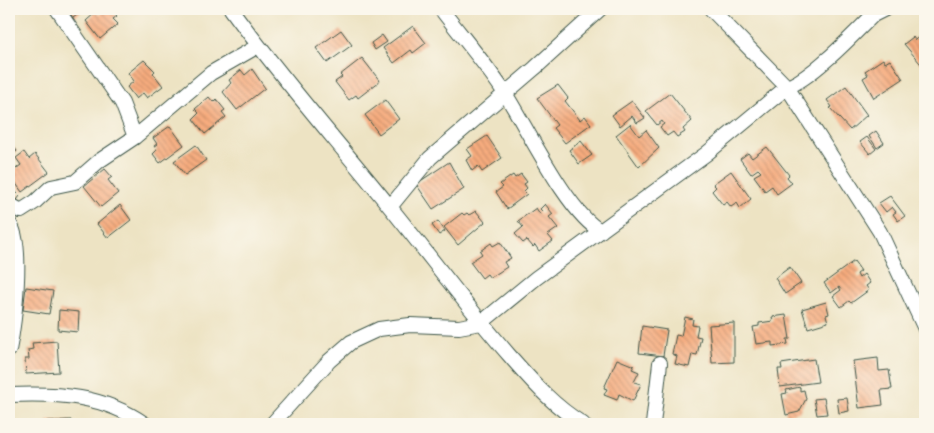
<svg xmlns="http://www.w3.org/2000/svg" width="934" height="433" font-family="Kalam,sans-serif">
<defs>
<pattern id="building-back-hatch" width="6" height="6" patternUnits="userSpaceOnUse" patternTransform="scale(1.25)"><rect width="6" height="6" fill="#f7ac7e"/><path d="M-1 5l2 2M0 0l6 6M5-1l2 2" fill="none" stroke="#c78d68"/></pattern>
</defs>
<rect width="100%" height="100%" fill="#fbf7ec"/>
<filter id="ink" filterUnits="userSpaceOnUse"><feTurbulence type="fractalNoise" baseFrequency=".02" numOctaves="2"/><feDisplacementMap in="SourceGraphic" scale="10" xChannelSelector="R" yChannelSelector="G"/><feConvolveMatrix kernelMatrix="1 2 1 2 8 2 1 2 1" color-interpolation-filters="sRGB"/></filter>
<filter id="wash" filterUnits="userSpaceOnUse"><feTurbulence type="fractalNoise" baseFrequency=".0096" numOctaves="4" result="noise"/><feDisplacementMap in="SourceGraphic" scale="20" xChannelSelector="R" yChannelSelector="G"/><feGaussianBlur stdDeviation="1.12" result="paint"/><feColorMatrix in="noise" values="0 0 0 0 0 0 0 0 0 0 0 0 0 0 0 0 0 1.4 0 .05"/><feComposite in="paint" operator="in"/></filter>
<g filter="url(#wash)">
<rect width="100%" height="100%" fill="#ede3c3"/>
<g id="blocks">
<path fill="url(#building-back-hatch)" d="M67,9H85L73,18Z
M106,9H110L117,16L113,19L118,24L100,39L86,21L96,12L99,15Z
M413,26L426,43L413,53L411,50L394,63L383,48Z
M341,30L352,45L327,63L316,48Z
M924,32L925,33V69L904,44L913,37L915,40Z
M382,35L387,42L375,50L371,43Z
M362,58L380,81L358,98L356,95L349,100L335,82L342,77L340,75Z
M883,59L885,63L890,60L903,79L874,98L863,78L868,75L865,71Z
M144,60L155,71L153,73L163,86L147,98L143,93L136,99L127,87L134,81L128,73Z
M252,69L265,88L237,110L223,92L231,83L229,80L241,70L245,75Z
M558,85L568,98L565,101L580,120L585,116L591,124L565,143L553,128L557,125L537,98Z
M846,86L867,115L850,130L830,108L832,107L827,100Z
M670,93L692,121L683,129L685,132L677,137L673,132L667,136L660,127L664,124L662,121L657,125L646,111Z
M209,97L213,102L216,99L225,110L222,112L226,117L205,134L193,119L199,113L195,109Z
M385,100L399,119L379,134L365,115Z
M632,101L645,118L637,123L632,116L620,126L612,115Z
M630,124L639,136L646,130L659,148L639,167L616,135Z
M170,126L184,145L160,163L153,154L157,150L154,146L157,144L153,138Z
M876,131L884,143L877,148L869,136Z
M487,136L502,158L482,172L478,166L472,171L466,160L472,156L467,149Z
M867,137L876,149L870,154L860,142Z
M9,141L17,151L9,158Z
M581,141L592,155L579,164L569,150Z
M196,145L206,160L185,175L174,161Z
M767,147L789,175L787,177L792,183L777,194L772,186L765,191L754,176L761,172L758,169L751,174L740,159L748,153L752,158Z
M24,152L29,159L35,154L49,172L22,192L9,174L21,165L16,158Z
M449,162L464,189L433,209L416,184Z
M105,169L112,177L108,180L118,193L101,207L84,186Z
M731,171L751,199L740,208L737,203L731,207L727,202L723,205L712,191L716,187L713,184Z
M521,174L527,182L524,184L527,188L524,191L527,194L507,209L496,192L503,187L500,184L513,175L515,178Z
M12,188L20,196L14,204L9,199V191Z
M890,196L905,216L898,221L893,214L896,212L892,207L886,212L879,203Z
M545,204L553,214L549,217L558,228L548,235L553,241L539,251L535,245L533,247L527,240L523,243L515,234L523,227L518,221L536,208L540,214L543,212L540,209Z
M120,205L131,220L108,238L97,224Z
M476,211L485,222L458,245L444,227L462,213L464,215L467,213L469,215Z
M438,221L445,231L439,235L432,225Z
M500,242L511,258L504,262L507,267L490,278L487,274L482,278L470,262L482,254L480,251L491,243L493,246Z
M854,261L861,271L857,274L859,278L864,274L870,283L866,286L869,290L851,303L849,301L841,307L833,296L841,290L839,287L831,293L824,283Z
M790,267L801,283L785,294L775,278Z
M26,287L53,291L49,314L23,310Z
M826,302L829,314L826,315L828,322L808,328L802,309Z
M59,310L79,312L78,332L58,330Z
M786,315L790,339H787L788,344L772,346V342L756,344L753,327L759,326V323L773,321L772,317Z
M685,317L693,319L692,325L698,326L696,336L701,337L697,355L692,354L689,367L675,364L677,356L672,354L676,335L681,336Z
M734,323V362L712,363L709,325Z
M642,326L667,330L663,356L639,353Z
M57,341L59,372L26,374L25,359H29L28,350L33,349L32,343Z
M878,358L879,371L889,370L892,389L881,390L883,405L859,408L853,361Z
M617,359L634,366L632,369L639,372L634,382L641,384L633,401L619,394L617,400L604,395L607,389L604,388Z
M814,359L818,382L780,387L778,369H782L781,364Z
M800,387V391L804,390L806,399L799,412L786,415L782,394L787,393L786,390Z
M824,398L827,414L817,415L814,399Z
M847,398L849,411L839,413L837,399Z
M71,420V424H47V421Z"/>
</g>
</g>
<g filter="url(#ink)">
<use href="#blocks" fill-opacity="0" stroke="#3e5649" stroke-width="1"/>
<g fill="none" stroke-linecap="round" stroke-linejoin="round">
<defs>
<path id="minor" d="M231,9C281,78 337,141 390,207C430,256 467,307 509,355C532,381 553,406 583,424
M441,9C462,37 487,65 506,95C527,128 569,215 601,231
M711,9L787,87L880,232L925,329
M135,137L211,73L258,46
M9,204L21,211L35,202L51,187L75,182L99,161L135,137L122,103L57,9
M390,207L430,158L535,68L600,9
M9,223C25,240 14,326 9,350
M9,395C59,393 103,395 145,424
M272,424L329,361L351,342L379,329L410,325L459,327L481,323L536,278L706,154L787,87C811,79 854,34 873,15L885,9
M653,424L660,363"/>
</defs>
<use href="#minor" stroke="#3e5649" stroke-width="16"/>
<use href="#minor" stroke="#fff" stroke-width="14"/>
</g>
</g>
<rect width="934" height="433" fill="none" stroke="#fbf7ec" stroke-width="30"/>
</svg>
